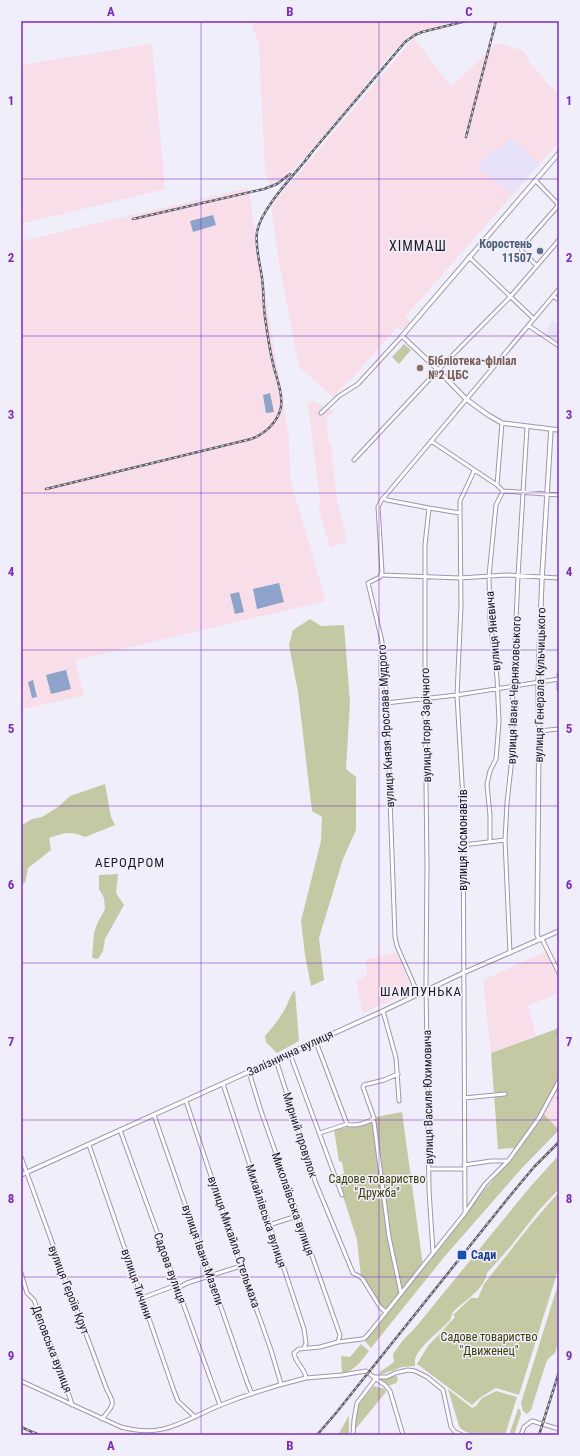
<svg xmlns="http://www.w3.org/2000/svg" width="580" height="1456" font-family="'Roboto Condensed',sans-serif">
<rect width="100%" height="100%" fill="#f1eefb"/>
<path fill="#f7dee9" d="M251,21H458L419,31L408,37L386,59L355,99L294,169L281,179L270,185L265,171L259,45Z
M414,38L451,87L497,43L524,51L530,63L559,96V142L405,317L410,322L401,331L397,327L358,372L333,397L299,367L279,262L271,206Z
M152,44L165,189L21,224V65Z
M248,188L289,438L290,479L326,601L75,660L84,695L21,710V241Z
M311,401L328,407L334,412L326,419L329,444H331V447L337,500L347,542L330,547L319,511L320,503L308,404Z
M546,951L557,969L559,977V992L528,1006L536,1035L491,1053L483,980Z
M396,952L399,958L412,991L363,1013L356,980L367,975L366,960Z
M559,1089V1129L541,1111Z"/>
<path fill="#e7e1f9" d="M511,138L540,164L512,194L478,167L496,147L499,150Z
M552,320L559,325V346L544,336Z"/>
<path fill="#c5c9a3" d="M404,344L411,350L399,364L392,357Z
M310,619L321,626L344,625L350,703L346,769L356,777V830L343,859L319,938L324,980L311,986L305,955L301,921L321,841L322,817L312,811L298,692L289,645L293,630Z
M105,784L111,817L115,825L85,837C70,830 64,833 49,838L51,850L28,868L25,883L21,884V824H24L32,819L42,817L58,807L70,796Z
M118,874L116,893L124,905L105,939L103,951L98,959L92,958L94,933L97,924L105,909L104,898L99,889V875Z
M295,990L299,1041L277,1053L266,1042L265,1036C273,1027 280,1018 286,1007C289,1001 290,995 295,990Z
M559,1028V1089L541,1111L559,1130L522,1168L445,1256L371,1348L364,1340L384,1315L361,1277L357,1240L337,1177L344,1173L342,1162L339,1161L334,1130L370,1122L376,1117L402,1112L423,1266L485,1189L513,1158L515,1148L498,1149L491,1053Z
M559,1155V1189L540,1209L511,1246L487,1273C484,1290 465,1300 453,1312C451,1315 452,1317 450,1320C441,1331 418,1346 415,1360C415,1362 415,1364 415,1366L402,1367L380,1375V1372L394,1362L393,1354L403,1340L415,1328L530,1187Z
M559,1192V1267L519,1395L496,1388L481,1397L472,1405L417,1364L428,1346L455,1317L453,1315L471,1298H478L484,1284L532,1223Z
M559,1281V1341L555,1353L548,1359L546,1363L531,1410L527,1414L523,1411L521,1403Z
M361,1344L369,1351C362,1360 354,1372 342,1373L341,1356L350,1357Z
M395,1376H397L398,1380L396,1383L388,1386L380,1380Z
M374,1386L385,1389L386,1392L354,1431L359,1404Z
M448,1389L472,1408L476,1406L482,1398L496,1391L517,1397L505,1435C493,1435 466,1438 459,1426Z
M518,1409H520L521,1414L514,1435H509Z
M349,1416V1435H338L348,1417Z"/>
<path fill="#8da3c9" d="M213,215L216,225L193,232L190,221Z
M270,393L274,412L266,413L263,395Z
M279,583L284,602L257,609L253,589Z
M239,592L244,612L235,614L230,594Z
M66,670L71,689L51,694L46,675Z
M33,680L37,697L32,698L28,682Z"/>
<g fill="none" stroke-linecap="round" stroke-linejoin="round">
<defs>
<path id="minor" d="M535,180L558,204L557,207L521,248L522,251L536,265
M469,257L534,319
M553,296L559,300
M529,326L559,346
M321,413L339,396L358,384L402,336
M431,441L497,485
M354,460L438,370L511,296L559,240
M503,491L559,495
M383,498L387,500L429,508L425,545V699L427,865L426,984L429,1190L433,1252
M429,508L460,513
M382,575L460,578L506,575L559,578
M559,675V689
M386,703L457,695L559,679
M539,731L559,729
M490,842V816L487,784L490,771L496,759L499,722L497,678L490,619L489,576L496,505L503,491L497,485L502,423
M463,845L505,840
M542,939L559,973
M510,953L505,840L507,803L511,767L513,686L518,576L527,427
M418,994L397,946L395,937L385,659L381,637L368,583L380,577L382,572L378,507L381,501L559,289
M383,1011L396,1058L399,1101
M559,1030V1034
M316,1042L347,1124C354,1127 368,1123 374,1118L363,1087L364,1085L384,1080L398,1074
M290,1054L342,1195
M276,1060L315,1181L353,1273L362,1278L380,1307L386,1312
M223,1084L304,1329L306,1343L304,1348
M464,1098L505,1094
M186,1101L241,1266L271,1350L281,1384
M154,1115L247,1382L252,1394
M372,1120L374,1122L389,1237L401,1293
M120,1130L220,1405
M320,1133L347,1124
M89,1145L174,1391L178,1401L195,1417
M21,1157L65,1278L107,1390C116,1406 113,1405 102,1419
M464,1165L491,1161H508
M429,1169H464
M465,1213L463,801L457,695L461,606L460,506V501L474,471
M269,1225L297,1216
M21,1273L27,1293L34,1300L70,1398L72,1405
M142,1298L174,1286L180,1287L187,1283L241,1266
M338,1342L362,1339L365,1338L371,1331L465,1213L485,1184L508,1161L539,1118L559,1081
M375,1377H387L395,1373L408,1370L415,1371L427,1377L443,1390L451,1427L455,1432L462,1435
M306,1378L342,1375L366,1371L376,1379L385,1385L390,1391L403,1435
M21,1381L121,1427C165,1439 183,1420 221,1405C248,1394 277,1385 306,1378C305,1368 295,1363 294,1353L299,1349L320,1347L338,1342L340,1335L261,1111L249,1072
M353,1435L354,1420L357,1403L376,1378
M521,1435L524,1427L532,1421L559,1429"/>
<path id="tertiary" d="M559,153L402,336L438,370L466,399L488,415L502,423L559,430
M539,940L537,934L539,731L538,682L542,577L551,429
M21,1175L383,1011L463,973L559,931"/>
</defs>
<use href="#minor" stroke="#9d95b4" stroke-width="5"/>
<use href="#tertiary" stroke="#9d95b4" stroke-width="5.5"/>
<use href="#minor" stroke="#fff" stroke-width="3"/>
<use href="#tertiary" stroke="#fff" stroke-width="3.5"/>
<defs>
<path id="rail" d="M466,137L496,21
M306,159L405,42L415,35L422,32L466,21
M133,219L264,189L277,184L290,174
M46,489L251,439C265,434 278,422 281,407C283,391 275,375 272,359C269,346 267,331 265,317C263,304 264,291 262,278C260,263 255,247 257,232C261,208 295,174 310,155
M558,1098L559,1097
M21,1427L39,1435
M317,1435L336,1413L509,1197L534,1167L559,1142
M539,1435L559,1372"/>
</defs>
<use href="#rail" stroke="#625f6b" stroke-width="2.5"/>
<use href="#rail" stroke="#f1eefb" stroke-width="1" stroke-dasharray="3" stroke-linecap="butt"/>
</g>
<path fill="none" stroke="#7b2cbf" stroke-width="1" stroke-opacity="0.55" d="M201,21V1435M379,21V1435M21,179H559M21,336H559M21,493H559M21,650H559M21,806H559M21,963H559M21,1120H559M21,1277H559"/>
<circle fill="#5c6f8a" stroke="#f1eefb" stroke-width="1.5" cx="540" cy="251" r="4"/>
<circle fill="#8d6e63" stroke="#f1eefb" stroke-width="1.5" cx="420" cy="368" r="4"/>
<rect fill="#1a4fb4" stroke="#f1eefb" stroke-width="1.5" x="457" y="1250" width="10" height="10" rx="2"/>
<g text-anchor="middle" stroke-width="3" stroke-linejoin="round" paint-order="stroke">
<g font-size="12" font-weight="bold" fill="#4e5e75" stroke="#f1eefb" text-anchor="end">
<text x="532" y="248">Коростень<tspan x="532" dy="14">11507</tspan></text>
</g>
<g font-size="12" font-weight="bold" fill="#785e54" stroke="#f1eefb" text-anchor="start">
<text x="428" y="365">Бібліотека-філіал<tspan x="428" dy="14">№2 ЦБС</tspan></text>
</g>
<g font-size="12" fill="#1d1a26" stroke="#f1eefb">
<text transform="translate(493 631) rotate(-95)" y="4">вулиця Яневича</text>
<text transform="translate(540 685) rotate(-89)" y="4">вулиця Генерала Кульчицького</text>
<text transform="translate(514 690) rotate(-88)" y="4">вулиця Івана Черняховського</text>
<text transform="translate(426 725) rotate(-91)" y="4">вулиця Ігоря Зарічного</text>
<text transform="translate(386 726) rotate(-93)" y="4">вулиця Князя Ярослава Мудрого</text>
<text transform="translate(463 840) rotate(-90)" y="4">вулиця Космонавтів</text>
<text transform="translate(290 1053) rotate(-25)" y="4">Залізнична вулиця</text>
<text transform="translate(428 1097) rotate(-91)" y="4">вулиця Василя Юхимовича</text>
<text transform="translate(300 1135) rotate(72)" y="4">Мирний провулок</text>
<text transform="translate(293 1204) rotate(71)" y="4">Миколаївська вулиця</text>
<text transform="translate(266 1216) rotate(72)" y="4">Михайлівська вулиця</text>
<text transform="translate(234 1242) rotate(71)" y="4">вулиця Михайла Стельмаха</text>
<text transform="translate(203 1255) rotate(71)" y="4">вулиця Івана Мазепи</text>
<text transform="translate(170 1268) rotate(70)" y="4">Садова вулиця</text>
<text transform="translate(137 1284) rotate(71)" y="4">вулиця Тичини</text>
<text transform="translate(69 1290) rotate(69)" y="4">вулиця Героїв Крут</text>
<text transform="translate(52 1349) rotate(69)" y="4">Деповська вулиця</text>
</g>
<g font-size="12" fill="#3a3c05" stroke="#f1eefb">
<text x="377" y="1183">Садове товариство<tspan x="377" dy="14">"Дружба"</tspan></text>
<text x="489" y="1341">Садове товариство<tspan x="489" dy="14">"Движенец"</tspan></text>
</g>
<g font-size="12" font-weight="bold" fill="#164399" stroke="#f1eefb" text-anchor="start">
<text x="471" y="1259">Сади</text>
</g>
<g font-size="13" letter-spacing="1" fill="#1d1a26" stroke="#f1eefb">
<text x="130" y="867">АЕРОДРОМ</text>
<text x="421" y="996">ШАМПУНЬКА</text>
</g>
<g font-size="14" letter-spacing="1" fill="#1d1a26" stroke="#f1eefb">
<text x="418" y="251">ХІММАШ</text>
</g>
</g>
<rect width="580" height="1456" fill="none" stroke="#f1eefb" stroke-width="44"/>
<rect x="22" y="22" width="536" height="1412" fill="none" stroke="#7b2cbf" stroke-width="1.5"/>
<g font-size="13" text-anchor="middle" font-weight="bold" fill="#7b2cbf">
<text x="111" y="16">A</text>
<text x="290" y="16">B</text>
<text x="469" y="16">C</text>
<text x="11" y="105">1</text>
<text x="569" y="105">1</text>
<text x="11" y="262">2</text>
<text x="569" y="262">2</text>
<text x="11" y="419">3</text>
<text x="569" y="419">3</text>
<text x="11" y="576">4</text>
<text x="569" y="576">4</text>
<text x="11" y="733">5</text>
<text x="569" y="733">5</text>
<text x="11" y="889">6</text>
<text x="569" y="889">6</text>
<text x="11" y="1046">7</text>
<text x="569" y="1046">7</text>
<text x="11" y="1203">8</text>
<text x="569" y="1203">8</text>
<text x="11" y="1360">9</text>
<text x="569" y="1360">9</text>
<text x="111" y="1450">A</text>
<text x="290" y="1450">B</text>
<text x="469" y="1450">C</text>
</g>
</svg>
